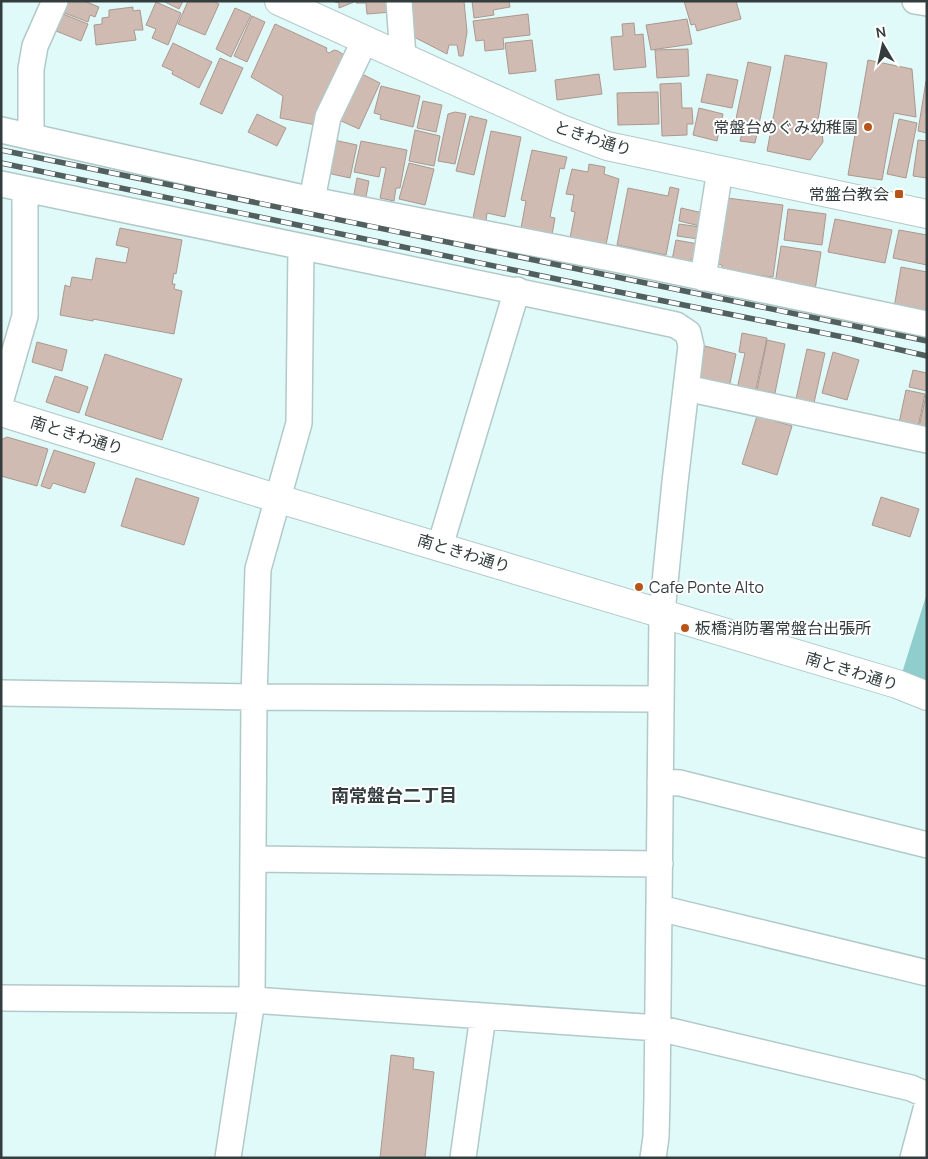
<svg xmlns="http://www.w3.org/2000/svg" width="928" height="1159" font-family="Manrope,'Noto Sans JP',sans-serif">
<rect width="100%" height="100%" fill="#e0f9f9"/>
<path fill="#90cece" d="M927,593V686L902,673Z"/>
<path fill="#cfbbb2" stroke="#ab988f" d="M67,1H84L99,7L95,17L90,15L88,22L62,12Z
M163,1H183L179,9Z
M188,1H213L219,4L205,35L178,24Z
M332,1H354V2L339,8V3Z
M356,1H391L392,12L367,14L366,3H356Z
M411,1H464L467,32L463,56H459L457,45H449L447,54L414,37Z
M472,1H509L510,7L493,10L494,15L474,18Z
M684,1H736L741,19L697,31L695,24L691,25Z
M156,2L181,13L168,45L152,38L156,29L146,25Z
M133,7V11L140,10L143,30H134L136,40L96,45L94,25L102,24V18L109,17V10Z
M235,8L251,15L231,57L216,49Z
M63,14L88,24L81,41L56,31Z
M528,14L530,35L503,38L504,49L485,51L484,40L476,41L473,21Z
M252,16L265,22L247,62L234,56Z
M687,19L692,44L651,50L646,25Z
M634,23L635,35L643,34L646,67L614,70L611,37L623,36L622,24Z
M275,24L327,48L326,51L329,53L334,50L338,51L344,55L316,125L280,118L283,96L251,77Z
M532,40L536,71L509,74L505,43Z
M173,43L212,62L199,88L172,74L173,71L162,66Z
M688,49L689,76L657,78L655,50Z
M785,55L827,63L817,127L822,131L823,142L810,160L767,151Z
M220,58L243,68L222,114L200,104Z
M868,60L912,69L916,117L894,113L882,180L848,175Z
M748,62L771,67L755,143L740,141L743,129L734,128Z
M360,73L380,83L359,129L339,120Z
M599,74L602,94L557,100L555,80Z
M707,74L738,80L732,108L701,102Z
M926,81H927V133L918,131Z
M681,83L682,108H692L693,124H687V135L662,136L660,84Z
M381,86L420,96L413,127L380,119L381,115L374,113Z
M658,92L659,124L618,125L617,93Z
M423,101L442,105L436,132L417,128Z
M699,108L723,114L717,141L693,135Z
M455,112L466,114L455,164L438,161L448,114Z
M257,114L286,128L277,146L248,132Z
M470,116L487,120L474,175L456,171Z
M899,119L917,123L906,178L887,174Z
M415,130L440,136L434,166L409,161Z
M491,131L521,137L505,217L487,213L486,221L473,218Z
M334,140L357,145L350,178L327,173Z
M918,140L927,141V178L913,176Z
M361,141L407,150L400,188H396L394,201L380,198L386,168L381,167L379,177L354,172Z
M532,150L567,157L564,169L560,168L550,217L555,218L552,235L521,228L526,201L521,200Z
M409,163L434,169L425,205L399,199Z
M589,164L605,167L604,174L619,179L606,245L570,238L575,212L571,211L574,195L566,194L572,169L588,172Z
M357,178L369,181L366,197L354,194Z
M670,187L679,189L666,255L617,245L628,188L668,196Z
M727,198L783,205L773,277L722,271V265L718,264Z
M681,208L703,213L700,226L679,221Z
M788,209L826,214L822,245L784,240Z
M835,219L892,230L885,263L828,252Z
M679,224L700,227L698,239L677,236Z
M120,228L182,240L176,274L174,273L172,284H175L174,289L182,291L174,334L93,319V321L60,315L65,285L70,287L72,277L92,280L96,258L126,263L129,248L116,245Z
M899,230L927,235V265L893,258Z
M676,240L698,244L696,256L686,263L672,260Z
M781,246L821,252L815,290L775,284Z
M901,267L927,272V314L894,308Z
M742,333L767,338L755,393L737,389L745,353L739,352Z
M767,340L785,344L775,393L757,390Z
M37,342L67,350L62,371L32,362Z
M705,346L736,354L729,388L704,383L699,376Z
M807,349L825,353L814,403L796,399Z
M833,352L859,360L847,400L822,393Z
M105,354L182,379L162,440L85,415Z
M913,370L927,373V429L919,427L927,391L909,387Z
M55,376L88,387L79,413L46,402Z
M906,390L925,394L918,427L899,423Z
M757,416L792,426L777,475L742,464Z
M7,437L48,449L37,486L1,476V440Z
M54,450L95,463L85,493L53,483L50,489L41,486Z
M136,478L199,498L184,545L121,526Z
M881,497L919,509L910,537L872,525Z
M391,1055L414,1058L413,1069L434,1072L425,1158H380Z"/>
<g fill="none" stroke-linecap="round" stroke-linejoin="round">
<defs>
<path id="street" d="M399,1L403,57
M915,1L927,3
M1,130L312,200L620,260L927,324
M31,137V69L35,46L55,1
M1,184L611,311L676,325L688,333L691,346L675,482L662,612L657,1099L656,1137L653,1158
M312,200L328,117L365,40
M703,278L720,170
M686,388L927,440
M1,399L25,316V190
M440,546L517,290
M1,693L254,697L661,699
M660,782L680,783L927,845
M253,859L660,864
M659,908L927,973
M1,998L252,1000L658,1028L911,1088L927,1095
M228,1158L252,1000L254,697L258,569L299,423L301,247
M463,1158L483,1016
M913,1158L927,1106"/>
<path id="secondary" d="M279,1L559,128L607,146L927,214
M1,412L279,499L897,684L927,696"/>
</defs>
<use href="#street" stroke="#b2c9c9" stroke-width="28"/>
<use href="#secondary" stroke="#b2c9c9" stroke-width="30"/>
<use href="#street" stroke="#fff" stroke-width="25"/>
<use href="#secondary" stroke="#fff" stroke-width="28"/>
<defs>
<path id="rail" d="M1,150L927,341
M1,163L614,291L853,339L927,356"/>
</defs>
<use href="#rail" stroke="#525f5f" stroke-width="5.5"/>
<use href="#rail" stroke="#fff" stroke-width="4" stroke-dasharray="11" stroke-linecap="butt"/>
</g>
<g fill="#b75518" stroke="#fff" stroke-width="2">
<circle cx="868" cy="127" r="5"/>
<rect x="894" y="189" width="10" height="10" rx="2.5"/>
<circle cx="639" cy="587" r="5"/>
<circle cx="685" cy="628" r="5"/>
</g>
<g text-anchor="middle" stroke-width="4" stroke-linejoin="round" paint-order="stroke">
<g font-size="16" fill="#333d3d" stroke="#fff" text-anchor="end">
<text x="858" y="133">常盤台めぐみ幼稚園</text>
<text x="889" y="200">常盤台教会</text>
<text x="649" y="593" text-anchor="start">Cafe Ponte Alto</text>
<text x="695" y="634" text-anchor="start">板橋消防署常盤台出張所</text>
</g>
<g font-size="16" fill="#333d3d" stroke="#fff">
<text transform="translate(593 138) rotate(18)" y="6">ときわ通り</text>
<text transform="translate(77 435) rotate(17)" y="6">南ときわ通り</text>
<text transform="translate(464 553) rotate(17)" y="6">南ときわ通り</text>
<text transform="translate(852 671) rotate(17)" y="6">南ときわ通り</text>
</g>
<g font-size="18" font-weight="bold" fill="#333d3d" stroke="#fff">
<text x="394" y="802">南常盤台二丁目</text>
</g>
</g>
<rect width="928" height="1159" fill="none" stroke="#333d3d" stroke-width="5"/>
<g transform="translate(883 45) rotate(351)" stroke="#ffffff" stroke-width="4" paint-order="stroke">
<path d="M0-4L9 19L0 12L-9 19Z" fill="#333d3d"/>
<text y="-8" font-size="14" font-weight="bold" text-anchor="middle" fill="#333d3d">N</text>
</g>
</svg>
